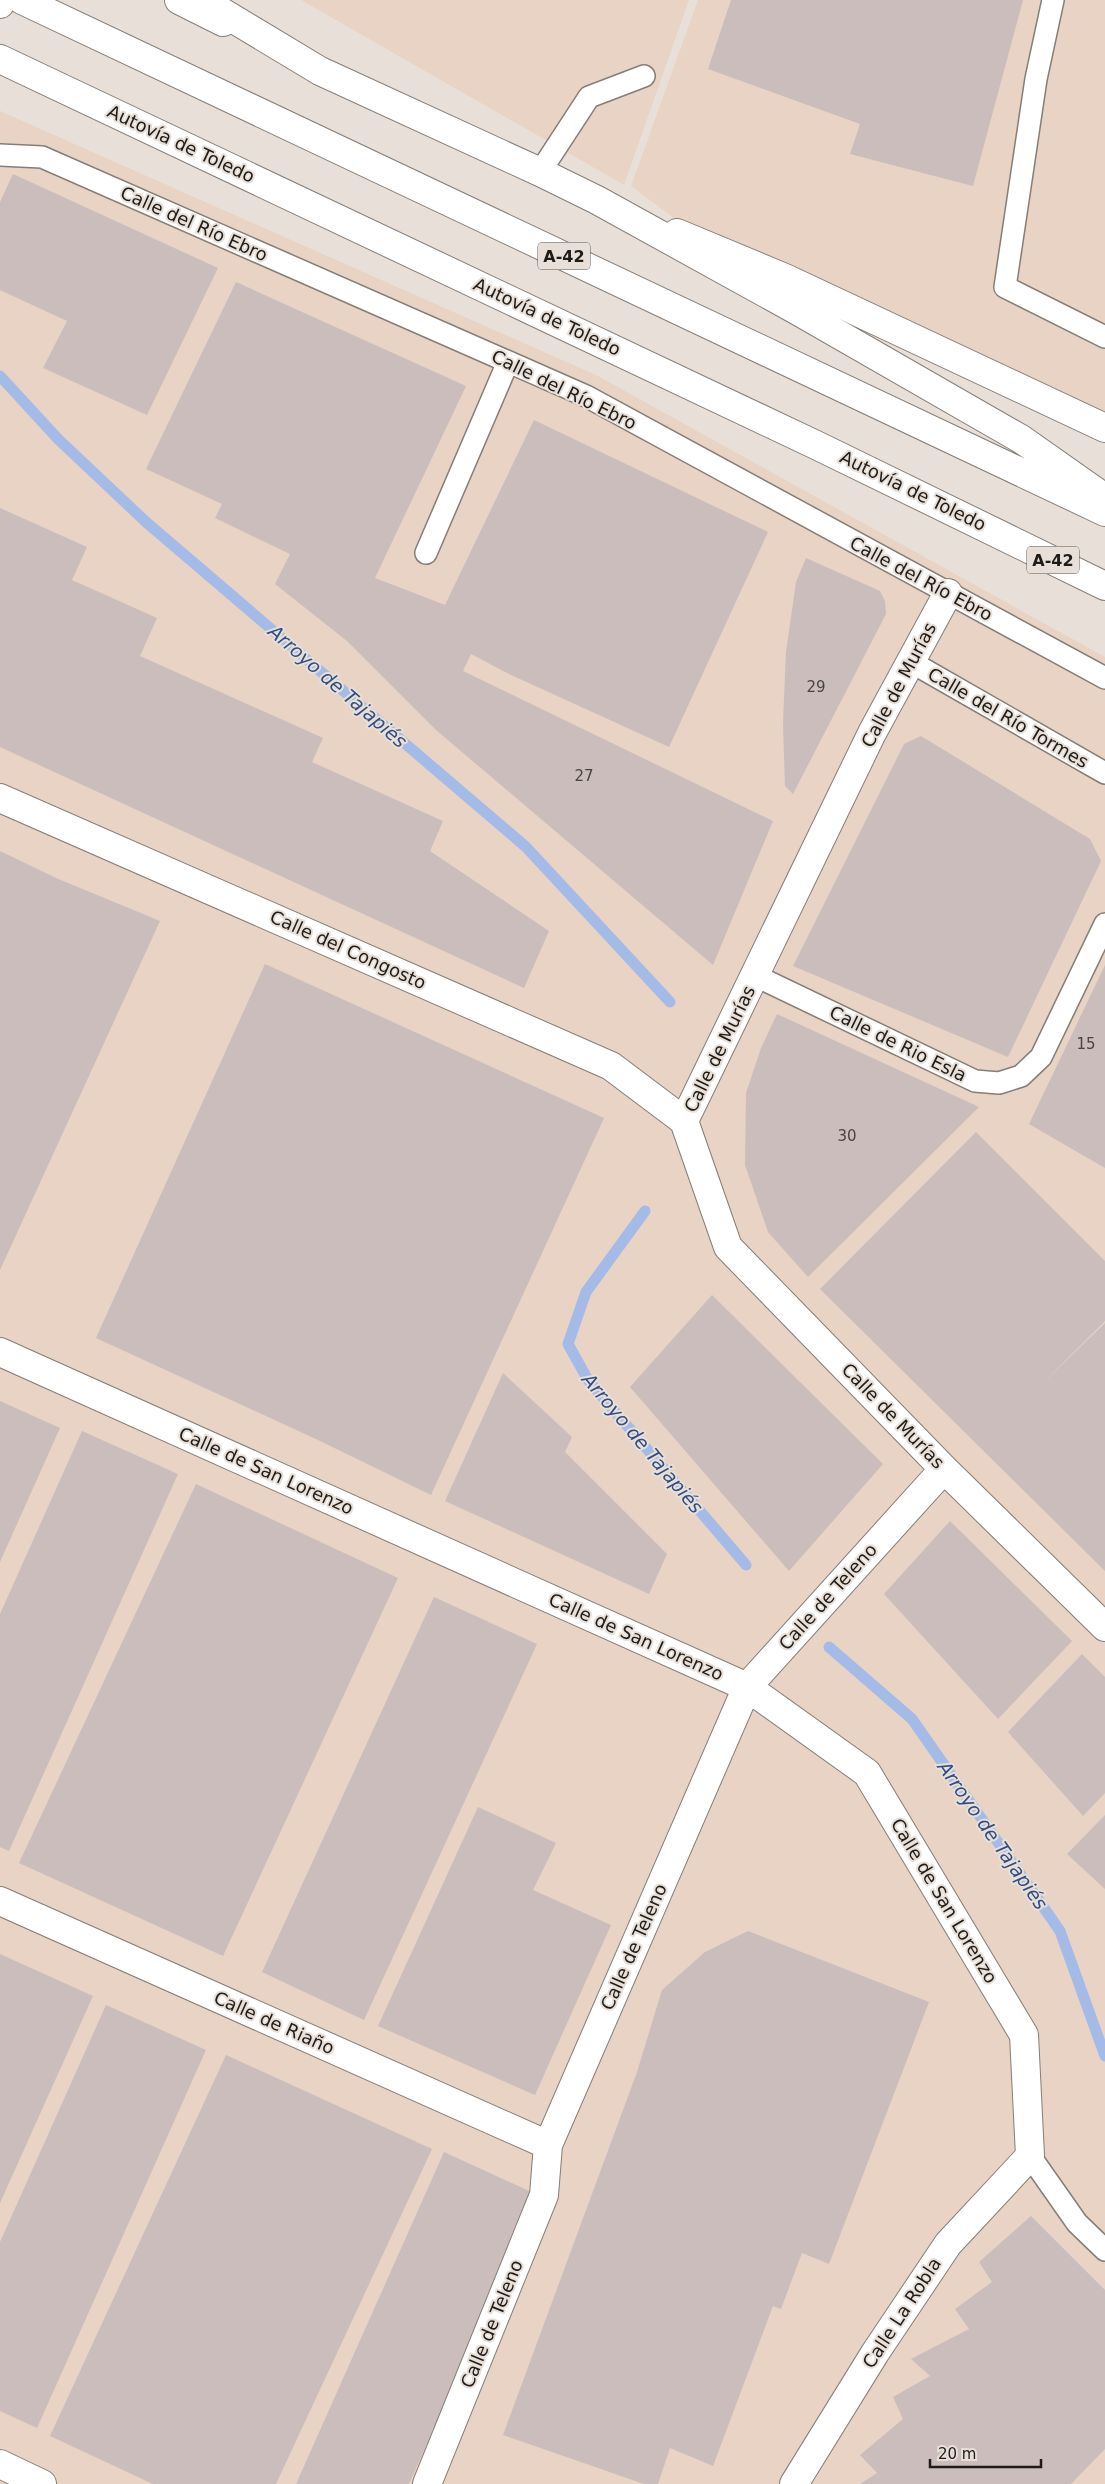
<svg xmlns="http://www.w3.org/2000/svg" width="1105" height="2484" font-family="'DejaVu Sans',sans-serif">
<rect width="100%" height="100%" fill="#e8e0d8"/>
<path fill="#e8d3c5" d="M301,0H689L624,185Z
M698,0H1105V431L735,264L631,186Z
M0,111L596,375L1105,657V2484H0Z"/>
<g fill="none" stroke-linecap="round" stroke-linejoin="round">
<path stroke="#a3bbe6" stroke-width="11" d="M0,376L58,439L146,522L526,847L670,1002
M645,1211L586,1292L568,1344L588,1380L746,1565
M829,1647L912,1719L1060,1931L1105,2056"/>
</g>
<path fill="#cabdbc" d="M731,0H1023L973,186L850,154L860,124L708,69Z
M13,174L218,268L147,415L43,368L67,321L0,290V202Z
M236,282L466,386L375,578L445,605L534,420L768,532L669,747L509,674L471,654L463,671L773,821L713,965L436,730L347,641L275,584L290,554L215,518L222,504L146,469Z
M0,508L87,547L72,580L157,618L140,656L323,738L312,762L443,821L430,851L549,931L524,988L0,747Z
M806,558L880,591L885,601L886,614L793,794L785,786L783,723L786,652L796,582Z
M921,736L1090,839L1101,861L1008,1057L793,966L904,744Z
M0,851L56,878L160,921L0,1270Z
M265,964L604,1118L431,1495L318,1440L96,1338Z
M1105,965V1168L1029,1124Z
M777,1014L979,1107L808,1277L768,1232L745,1165L746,1093L761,1048Z
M976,1132L1105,1261V1321L1039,1387L1105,1323V1571L820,1289Z
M712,1295L883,1464L789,1571L630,1387Z
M503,1373L572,1437L565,1452L667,1554L649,1594L445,1501Z
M0,1401L60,1428L0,1562Z
M82,1431L178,1474L9,1851L0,1847V1614Z
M196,1484L398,1578L223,1956L19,1863Z
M950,1521L1072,1641L998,1719L884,1594Z
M434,1597L537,1644L364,2020L262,1972Z
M1082,1654L1105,1677V1793L1083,1816L1008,1732Z
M478,1807L556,1843L533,1890L611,1925L535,2095L378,2026Z
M1105,1815V1889L1067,1854Z
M748,1931L929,2002L829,2264L802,2253L781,2309L773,2306L713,2466L670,2448L658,2484H644L503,2435L637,2072L662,1990L705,1952Z
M0,1954L93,1996L0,2203Z
M106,2005L206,2050L37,2428L0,2411V2242Z
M226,2055L432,2149L276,2484H153L50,2436Z
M444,2152L538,2195L409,2484H296Z
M1031,2216L1105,2290V2449L1071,2484H860L877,2473L860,2455L903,2419L893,2397L930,2376L911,2359L969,2329L955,2309L992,2282L979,2262Z"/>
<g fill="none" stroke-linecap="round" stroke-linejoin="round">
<defs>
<path id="lane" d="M1053,0L1036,79L1005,287L1105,337
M0,155L42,157L586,396L1105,678
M540,172L589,97L644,76
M426,553L508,362
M911,662L1105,773
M756,976L975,1081L999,1083L1021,1076L1041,1057L1105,924
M1030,2156L1077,2223L1105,2250"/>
<path id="street" d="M179,0L223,22
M677,233L785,278L1105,428
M948,593L872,733L684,1121L728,1247L944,1469L1105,1627
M0,798L611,1066L684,1121
M0,1352L747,1687L867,1773L1024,2035L1030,2156L948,2244L875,2353L794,2484
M0,1901L548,2145
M0,2464L42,2484
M427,2484L544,2195L548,2145L747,1687L944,1469"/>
<path id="secondary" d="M0,4L2,0"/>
<path id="highway" d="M22,0L1105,512
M202,0L320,71L540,172L597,200L798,311L1021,439L1102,496
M0,59L816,445L1105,586"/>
</defs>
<use href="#lane" stroke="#857e76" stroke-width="24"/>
<use href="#street" stroke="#857e76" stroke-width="30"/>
<use href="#secondary" stroke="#857e76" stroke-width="30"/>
<use href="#highway" stroke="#857e76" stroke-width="30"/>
<use href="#lane" stroke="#fff" stroke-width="21"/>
<use href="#street" stroke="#fff" stroke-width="28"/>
<use href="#secondary" stroke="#fff" stroke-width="28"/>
<use href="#highway" stroke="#fff" stroke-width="28"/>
</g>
<g text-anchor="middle" stroke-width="4" stroke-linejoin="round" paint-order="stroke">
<g font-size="15" fill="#494441">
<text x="816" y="692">29</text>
<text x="584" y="781">27</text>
<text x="1086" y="1049">15</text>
<text x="847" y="1141">30</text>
</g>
<g fill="#e8e0d8" stroke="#5b5652" stroke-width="1">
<rect x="538" y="242.5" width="52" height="27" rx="4"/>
<rect x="1027" y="546.5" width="52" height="27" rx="4"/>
</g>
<g font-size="16" font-weight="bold" fill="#1e1b18">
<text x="564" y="262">A-42</text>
<text x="1053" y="566">A-42</text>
</g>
<g font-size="18" fill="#1e1b18" stroke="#e8e0d8">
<text transform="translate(181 144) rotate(25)" y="6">Autovía de Toledo</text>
<text transform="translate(194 224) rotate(24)" y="6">Calle del Río Ebro</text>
<text transform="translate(547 317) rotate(25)" y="6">Autovía de Toledo</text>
<text transform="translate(564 390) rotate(26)" y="6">Calle del Río Ebro</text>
<text transform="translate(913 491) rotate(26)" y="6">Autovía de Toledo</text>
<text transform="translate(921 579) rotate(28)" y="6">Calle del Río Ebro</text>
<text transform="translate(899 685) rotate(-62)" y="6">Calle de Murías</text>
<text transform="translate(1008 718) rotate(30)" y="6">Calle del Río Tormes</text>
<text transform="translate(348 950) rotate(24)" y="6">Calle del Congosto</text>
<text transform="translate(898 1044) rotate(26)" y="6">Calle de Rio Esla</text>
<text transform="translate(720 1049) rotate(-64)" y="6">Calle de Murías</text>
<text transform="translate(893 1416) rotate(46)" y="6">Calle de Murías</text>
<text transform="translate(266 1471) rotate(24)" y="6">Calle de San Lorenzo</text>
<text transform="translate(828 1597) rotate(-48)" y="6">Calle de Teleno</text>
<text transform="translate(636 1637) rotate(24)" y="6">Calle de San Lorenzo</text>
<text transform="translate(944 1901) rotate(59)" y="6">Calle de San Lorenzo</text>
<text transform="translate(634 1947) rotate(-66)" y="6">Calle de Teleno</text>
<text transform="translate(274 2023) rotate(24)" y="6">Calle de Riaño</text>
<text transform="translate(902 2313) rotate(-57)" y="6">Calle La Robla</text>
<text transform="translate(492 2324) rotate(-68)" y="6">Calle de Teleno</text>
</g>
<g font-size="19" font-style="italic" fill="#314d83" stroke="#e8e0d8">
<text transform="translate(338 686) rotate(41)" y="7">Arroyo de Tajapiés</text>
<text transform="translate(643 1443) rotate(50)" y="7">Arroyo de Tajapiés</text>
<text transform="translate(993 1835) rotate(55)" y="7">Arroyo de Tajapiés</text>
</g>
</g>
<path d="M930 2459v8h111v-8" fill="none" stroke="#1e1b18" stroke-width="2.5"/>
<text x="938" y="2459" font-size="15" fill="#1e1b18" stroke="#e8e0d8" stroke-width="4" paint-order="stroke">20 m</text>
</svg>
